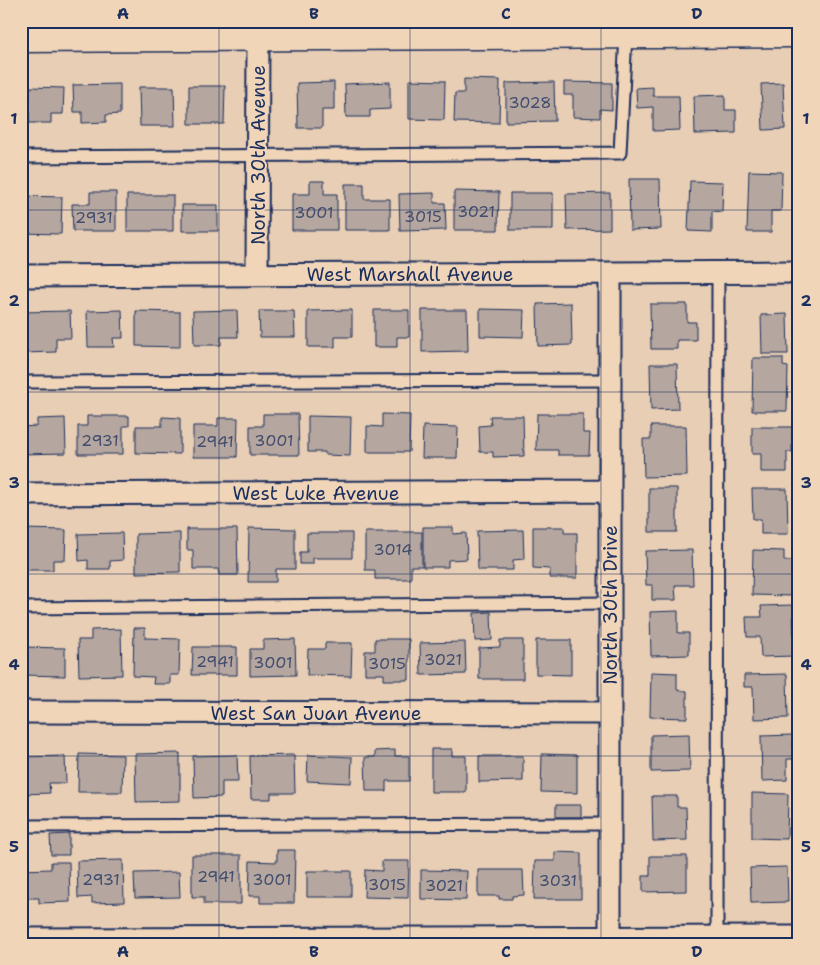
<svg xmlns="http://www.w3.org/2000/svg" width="820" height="965" font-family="'Shantell Sans',sans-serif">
<rect width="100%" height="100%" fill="#e8ceb4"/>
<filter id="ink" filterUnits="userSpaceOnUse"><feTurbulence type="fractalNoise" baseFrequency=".02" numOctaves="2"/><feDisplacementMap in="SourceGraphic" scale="10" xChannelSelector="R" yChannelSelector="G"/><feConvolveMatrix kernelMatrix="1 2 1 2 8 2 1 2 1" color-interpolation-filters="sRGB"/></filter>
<g filter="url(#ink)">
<path fill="#b5a79f" stroke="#1b2f5e" d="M464,79L500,80L499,123L454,122L455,93H464Z
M409,80L445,81L444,120L409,119Z
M334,82V110H322V128H298L297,83Z
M390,82V109L370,110V117H346L345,84Z
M554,82L555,121L506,122V83Z
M564,82L612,83V110L600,109V118L573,117V95H564Z
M783,83L785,129L763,130L761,84Z
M120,84V114L106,115V122L82,123V112H74L73,85Z
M189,86H225L224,124H189Z
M30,87L64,88L63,114H51V123H29Z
M139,87H174L175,126H140Z
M653,87V96H679L680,130L653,131V107L637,108L636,88Z
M725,95V110H736V133L695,134L694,96Z
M749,171L782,172L781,211H771V232H747Z
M629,179H660L661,229L630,230Z
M310,181H324V194H337V230H292V194H310Z
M690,181L723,182L722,212L712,211V232L688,231Z
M345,184H364V199H390V230H345Z
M454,191L499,192L498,230H454Z
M90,192H116V231H73L72,204H90Z
M434,193V203H445L446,230L400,231L399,194Z
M510,193H553V230H510Z
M610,193V229L567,230L566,194Z
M127,195H173V231H127Z
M21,196L62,197L61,234L21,233Z
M182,205H218V231H182Z
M571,303L572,345L538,346L537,304Z
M650,304H687V322H696V340H677V349H651Z
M480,309L524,310L523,337L480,336Z
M122,310L123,338H113L114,347H88L87,311Z
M237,310L238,337H221V345H194L193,311Z
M352,310V337H335V347H308V311Z
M374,310H409V337H397V347H374Z
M422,310H467L468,351L422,352Z
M70,311L71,338H56V352L22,353L21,312Z
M136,311L180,312V347L136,346Z
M259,311H294L295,337H260Z
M787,314L788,354H762L761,315Z
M753,358H783V366L788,367L787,411H752Z
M650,364H677L678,409L651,410Z
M263,414H298L299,455H250V426H263Z
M382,414L410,415L409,452H367V426L382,427Z
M537,414H583V433H590L589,455H558V450H536Z
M87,416H129V426H123V454H78V426H87Z
M308,416L351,417L350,456L325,455V452H308Z
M490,416H523L524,456L493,457V452H480L479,426L491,425Z
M162,417L180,418V454L136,453V426H162Z
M65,418L66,453L22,454V427L37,426V419Z
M218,418H238L237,457H193V426H218Z
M423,426L458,427L457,458H422Z
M651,426H686L687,476L644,477L643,439H651Z
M752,427H792V452H787V472H761V454H752Z
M649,488H677V532H649Z
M752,489H787L788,534H761V519H753Z
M423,527H453V534L466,533L467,559L448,560V567H423Z
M533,527H564V533H577V578H550V569L533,568Z
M249,528L295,529V569H276V582H248Z
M22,529L66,530L65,560H53V570H22Z
M187,529H237L238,575H219L218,569H193V550H187Z
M523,530L524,559L513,560V570H478L477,531Z
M365,532H422V566H411V579H375V570H365Z
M122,533L123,560L110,561V569H88V560L79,561L78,534Z
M180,533V572L136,573V534Z
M307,533H352V558H313V564H300V552H307Z
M692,550L693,585H675L676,600H652V585H646L645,551Z
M753,550L784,551V561H794V596L752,595Z
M793,605L794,656L761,657L760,637H747L746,617H762L761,606Z
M678,611V633H689V655L651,656L650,612Z
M491,612L492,640L475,641L474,613Z
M134,628H145V638L180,639L179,675H170V684H153L154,677L133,676Z
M121,629L122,675L79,676L78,640H91V630Z
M295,639L296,675L250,676V649H263V640Z
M375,639H409V680H384V674H365V651H375Z
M500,640H523V679H479V648L500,647Z
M536,640H571V675L536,674Z
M465,642L466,674L421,675L420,643Z
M325,643H352L351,676L307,675L308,649H325Z
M22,647L65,648V676L22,675Z
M193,647H237V675H192Z
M651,672L677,673V690L687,691V718L650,717Z
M787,674L788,718L754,719L753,687H744V675Z
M689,734L690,771L651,772V735Z
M793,735V759H787V780L762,781L761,736Z
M431,749H452V756H466V792H431Z
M395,750V756H409V781H386V791H366L365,757H375V751Z
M180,753V801L136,802L135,754Z
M79,754L123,755L122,792H78Z
M542,754L577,755V793L541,792Z
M237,755L238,782H222V797L194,798L193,756Z
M294,755L295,793H271V799H251L250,756Z
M308,755L352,757L351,783L307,781Z
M65,756L66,783H49L50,793L22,794L21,757Z
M479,756H523V781L479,782Z
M752,793L788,794L787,839L752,838Z
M652,796H677V807H686L687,840L653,841Z
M556,805H581V817H556Z
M69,834V855H51L50,835Z
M277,850H295L294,903H260V896H249L250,861L277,862Z
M555,852L581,853V899H534L535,861H555Z
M192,855H241V904H204V897H192Z
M650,856H687V891L643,892V876H650Z
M123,860L124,902L92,903V897L78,898L77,861Z
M382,861H409L408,898L364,897L365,870L382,871Z
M51,862H69L70,902L39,903V898H21V870L51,869Z
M787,867L788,902L751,903L750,868Z
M421,870L467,871L466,900L421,899Z
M478,870H523L524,895L512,896V899H499V896H478Z
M307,871H351V897H307Z
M179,872L180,897L135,898L134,873Z"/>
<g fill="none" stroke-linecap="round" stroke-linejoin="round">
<defs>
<path id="service" d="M21,157L620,153L626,34
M21,382L611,380
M21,608L610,603
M21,826L610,824
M717,937L718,272"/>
<path id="minor" d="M610,273V937
M257,274L258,36
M21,276L799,272
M21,494L610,491
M21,712L610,713
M21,939L799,937"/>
<path id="tertiary" d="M21,38L799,33"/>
</defs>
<use href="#service" stroke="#1b2f5e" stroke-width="15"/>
<use href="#minor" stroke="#1b2f5e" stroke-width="25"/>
<use href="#tertiary" stroke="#1b2f5e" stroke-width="31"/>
<use href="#service" stroke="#f1d5b8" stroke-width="11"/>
<use href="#minor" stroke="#f1d5b8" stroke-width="21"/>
<use href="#tertiary" stroke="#f1d5b8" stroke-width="28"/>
</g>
</g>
<path fill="none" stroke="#1b2f5e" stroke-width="1" stroke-opacity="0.55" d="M219,21V944M410,21V944M601,21V944M21,210H799M21,392H799M21,574H799M21,756H799"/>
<g text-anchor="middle" stroke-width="4" stroke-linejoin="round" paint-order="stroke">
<g font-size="16" fill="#424d6e">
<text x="530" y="108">3028</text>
<text x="476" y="217">3021</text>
<text x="314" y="218">3001</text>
<text x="423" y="222">3015</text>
<text x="94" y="223">2931</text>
<text x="100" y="446">2931</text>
<text x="274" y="446">3001</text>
<text x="215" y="447">2941</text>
<text x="393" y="555">3014</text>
<text x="443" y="665">3021</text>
<text x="215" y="667">2941</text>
<text x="273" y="668">3001</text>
<text x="387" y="669">3015</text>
<text x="216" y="882">2941</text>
<text x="101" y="885">2931</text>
<text x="272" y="885">3001</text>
<text x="558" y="886">3031</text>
<text x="387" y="890">3015</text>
<text x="444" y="891">3021</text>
</g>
<g font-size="19" fill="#1b2f5e" stroke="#f1d5b8">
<text transform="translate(258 155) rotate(-90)" y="7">North 30th Avenue</text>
<text x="410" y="281">West Marshall Avenue</text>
<text x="316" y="500">West Luke Avenue</text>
<text transform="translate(610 605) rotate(-90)" y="7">North 30th Drive</text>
<text x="316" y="720">West San Juan Avenue</text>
</g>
</g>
<rect width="820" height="965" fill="none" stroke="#f1d5b8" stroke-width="55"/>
<rect x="28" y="28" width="764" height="910" fill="none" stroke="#1b2f5e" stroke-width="2"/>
<g font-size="16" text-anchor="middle" font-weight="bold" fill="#1b2f5e">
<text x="123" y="19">A</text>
<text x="314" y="19">B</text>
<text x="506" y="19">C</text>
<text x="697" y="19">D</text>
<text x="14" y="124">1</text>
<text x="806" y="124">1</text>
<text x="14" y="306">2</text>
<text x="806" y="306">2</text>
<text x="14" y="488">3</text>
<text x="806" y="488">3</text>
<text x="14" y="670">4</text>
<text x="806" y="670">4</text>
<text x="14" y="852">5</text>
<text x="806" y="852">5</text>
<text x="123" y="957">A</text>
<text x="314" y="957">B</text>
<text x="506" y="957">C</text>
<text x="697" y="957">D</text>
</g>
</svg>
